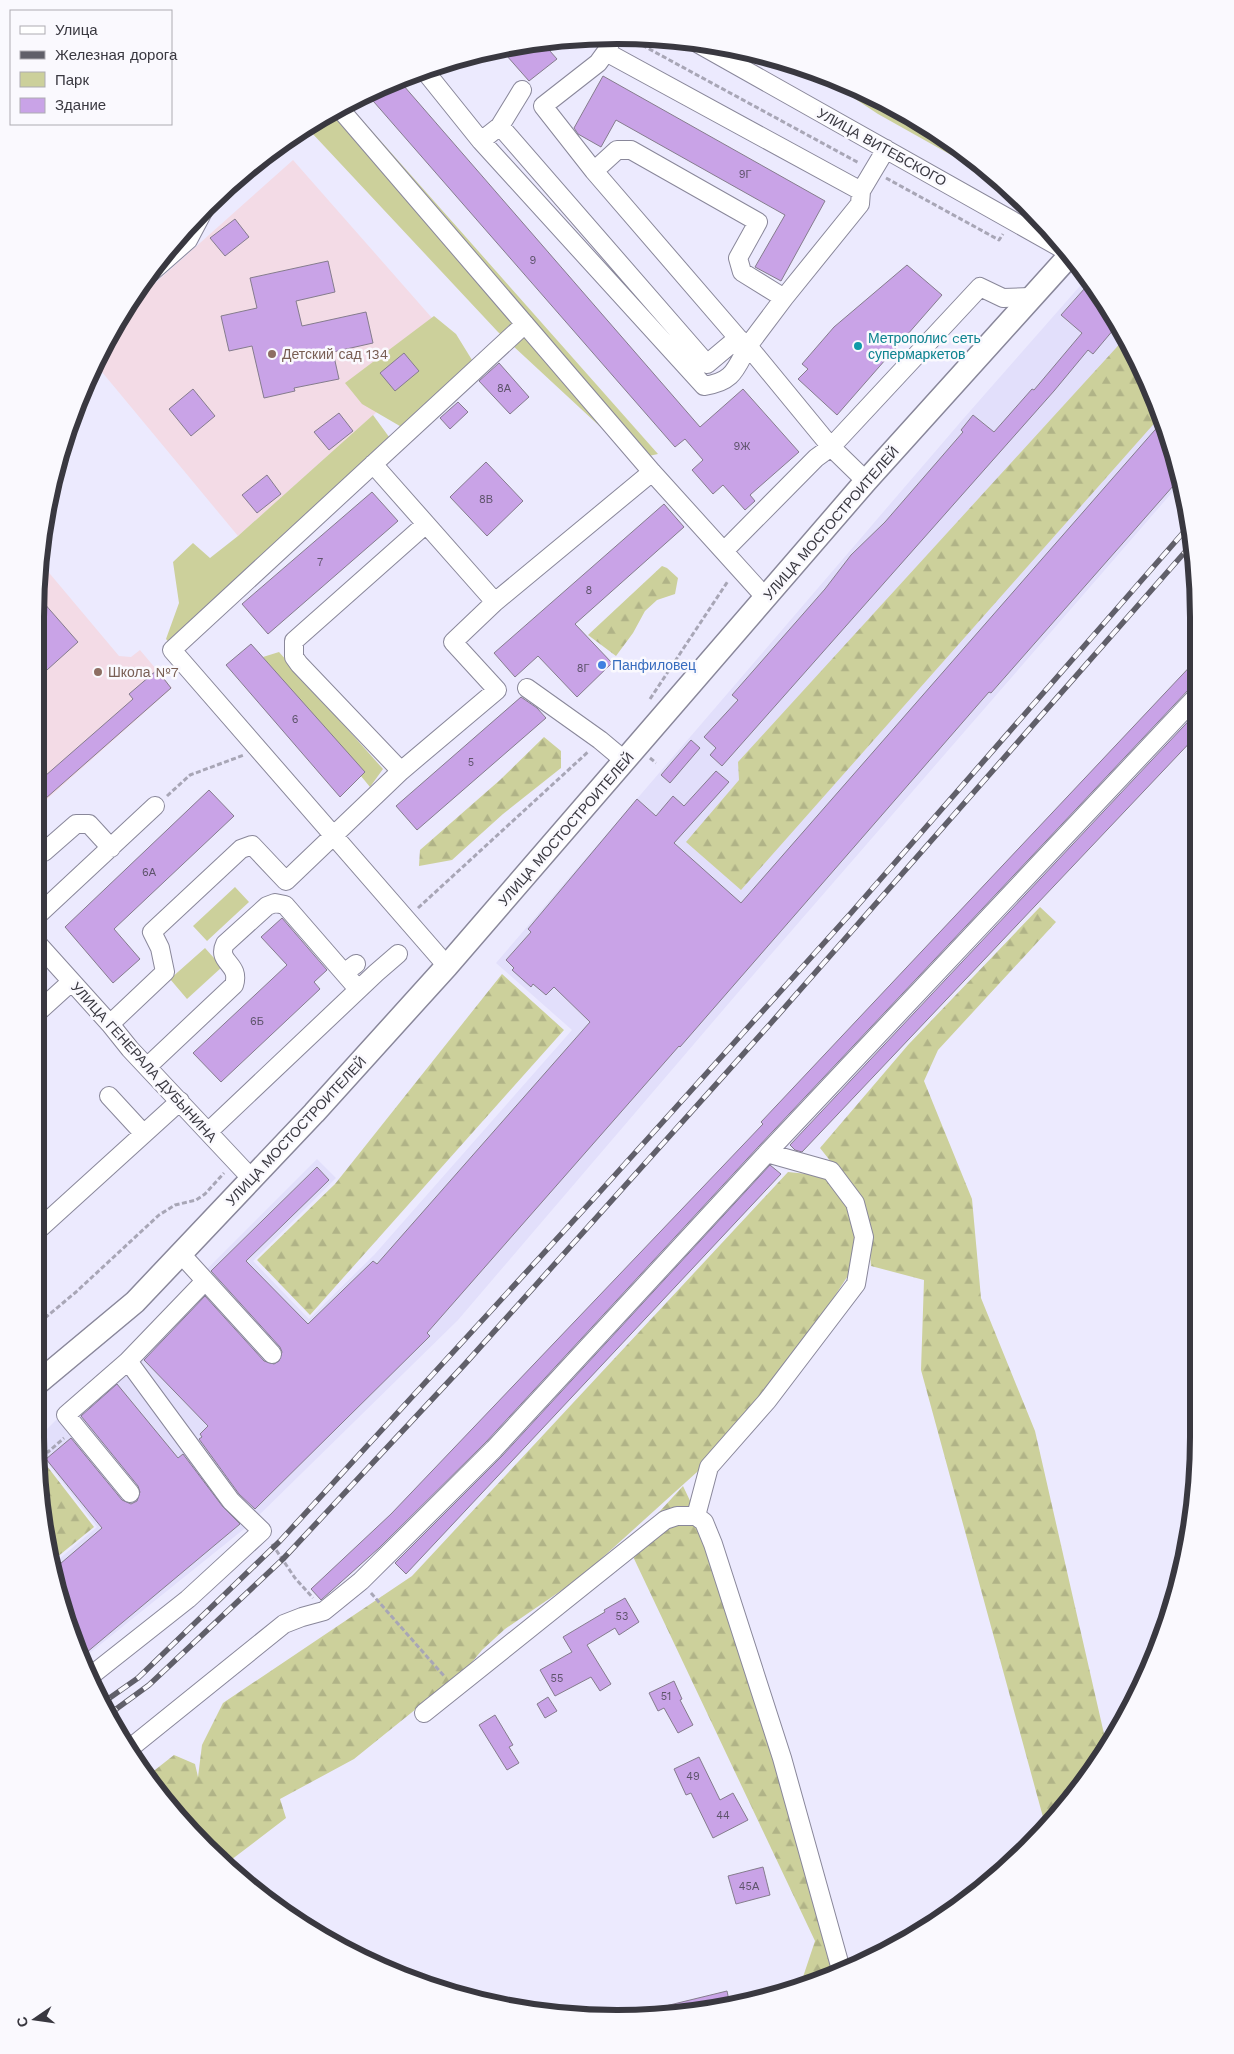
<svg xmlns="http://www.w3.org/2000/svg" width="1234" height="2054" font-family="'Work Sans',sans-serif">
<defs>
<pattern id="forest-firs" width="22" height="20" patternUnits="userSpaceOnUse" patternTransform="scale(1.25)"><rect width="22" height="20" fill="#ccd09b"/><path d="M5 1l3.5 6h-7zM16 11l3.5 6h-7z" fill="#b0b387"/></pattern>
</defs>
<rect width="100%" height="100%" fill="#eceafe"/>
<path fill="#e2dffb" d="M1087,278L1121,326L1179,466L1182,481L741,989L458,1320L249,1525L81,1660L66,1624L52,1565L97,1527L40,1453V1436L317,1159L336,1178L253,1261L309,1319L374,1255L572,1030L496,963L964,418Z"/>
<path fill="#f3dbe6" d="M293,160L454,343L238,536L97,366L126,309Z
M40,562L119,656L131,657L140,650L172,688L37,808L36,579Z"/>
<path fill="#ccd09b" d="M813,71L840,79L941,133L992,178L878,114Z
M348,104L658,454L635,459L498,332L311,132L318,120Z
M434,316L456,334L472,360L405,429L362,404L345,383Z
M373,415L392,441L173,647L166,639L179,603L173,562L193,543L210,558L238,536Z
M279,652L383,769L370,787L263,657Z
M235,887L249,902L207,941L193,926Z
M205,948L222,967L187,999L170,979Z"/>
<path fill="url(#forest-firs)" d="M1126,337L1159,418L741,890L686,842L739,780L738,762Z
M662,566L667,568L678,578L675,594L657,600L645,611L633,633L616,656L588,635Z
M544,737L561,751V768L503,814L452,860L419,866L420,850L500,780Z
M1040,907L1056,922L938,1050L924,1081L972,1199L981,1298L1035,1431L1107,1747L1101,1761L1046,1828L921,1370L924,1280L871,1266L866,1206L820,1148L908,1045Z
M502,974L564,1030L310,1315L257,1260L335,1184Z
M788,1172L837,1177L868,1245L793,1360L707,1463L581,1577L505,1629L482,1650L468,1667L354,1759L280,1799L286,1818L227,1863L155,1791L146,1777L174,1755L195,1764L198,1777L202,1745L223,1703L412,1576Z
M40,1457L94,1527L51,1562L40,1513Z
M683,1486L702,1526L847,1970L804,1988L799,1989L815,1941L628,1546Z"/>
<path fill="#c9a3e7" stroke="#857c8d" d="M542,42L557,59L529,81L499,47Z
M603,76L825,201L781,281L755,267L785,215L616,120L601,147L578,134L574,128Z
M397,78L700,427L743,389L799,452L750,495L755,501L745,510L723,485L713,494L692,470L703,460L685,439L675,447L367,94Z
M235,219L249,237L225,256L210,238Z
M328,261L335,292L296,301L302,326L366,312L373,343L333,352L339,379L294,388L295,391L264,398L252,346L229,351L221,316L257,308L250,278Z
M907,265L942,295L837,415L798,379L808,369L802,364L834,327Z
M1085,288L1108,308L1115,318L1110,325L1114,329L1093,354L1088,350L1054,391L722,766L710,755L716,748L704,737L738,700L732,695L825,589L851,555L885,522L963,432L961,430L973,415L994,432L1032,389L1034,390L1082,333L1061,315Z
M404,353L419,371L395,391L380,373Z
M499,363L529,397L510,414L479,381Z
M193,389L215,416L191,436L169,409Z
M458,402L468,412L450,429L440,418Z
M339,413L353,431L329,450L314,432Z
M1161,423L1179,466L1181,477L991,693L989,692L680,1047L679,1046L427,1333L430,1336L255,1509L239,1494L199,1439L202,1437L200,1434L208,1426L144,1360L205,1296L264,1361L274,1364L279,1361L282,1352L280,1347L211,1271L317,1167L329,1180L246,1261L308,1324L373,1261L377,1264L590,1022L554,987L546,995L533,984L531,987L512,970L514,968L506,960L531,932L528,929L637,799L656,816L673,796L684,806L716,771L729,782L674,843L741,903Z
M486,462L523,501L487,536L450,497Z
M267,475L281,494L257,513L242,495Z
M372,492L398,521L268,634L242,604Z
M664,504L684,527L575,624L612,663L577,697L538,656L515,677L494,653Z
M36,594L78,642L37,679V651Z
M251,644L365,772L340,797L226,665Z
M1198,658V685L1190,688L759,1146L486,1442L379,1548L321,1600L311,1589L391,1514L763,1124L761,1122Z
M157,670L171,688L37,806V783L133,699L129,694Z
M521,697L537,708L546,718L417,830L396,806Z
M1198,711V734L802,1152L795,1150L790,1145Z
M691,740L700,748L670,783L661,775Z
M209,790L234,816L114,929L140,959L113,983L65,927Z
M282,918L327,970L314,982L320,989L221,1082L193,1053L287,965L261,937Z
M770,1165L781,1174L406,1574L395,1563L502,1456Z
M117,1384L178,1458L183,1454L223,1507L240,1524L80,1658L66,1624L53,1570L102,1528L46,1459L71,1438L122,1500L131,1504L137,1501L140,1492L138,1486L81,1416Z
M625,1598L639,1622L619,1635L615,1628L587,1645L611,1684L600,1691L591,1677L555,1696L540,1670L572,1652L563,1637L605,1612L604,1610Z
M674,1681L682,1699L680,1700L693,1725L678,1733L664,1708L658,1711L649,1693Z
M548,1697L557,1711L545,1718L537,1704Z
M495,1715L513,1745L509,1747L519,1763L507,1770L479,1725Z
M699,1757L720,1800L733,1793L748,1820L713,1838L691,1793L686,1795L674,1769Z
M763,1867L770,1895L736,1904L728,1876Z
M727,1991L730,2005L693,2014L650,2017L649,2010Z"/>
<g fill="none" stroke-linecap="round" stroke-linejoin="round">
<defs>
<path id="minor" d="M697,43L1068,252
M606,52L598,63L543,106L594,171L738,338
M424,70L481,141L704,386C733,382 735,370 748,346L831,447L866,481
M340,109L652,472L766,598
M500,126L522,90
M481,141L500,126L707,364L738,338L748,346L784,298L860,204L861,191L606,52L614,35
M594,171L617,150H631L758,222L738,258L742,272L784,298
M861,191L886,149
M147,276L188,240L207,204
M373,464L495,602L652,472
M724,551L816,458L831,447L980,287L1003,298L1031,297
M527,688L600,740L625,761
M401,771L497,690L453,642L495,602
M44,852L76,824H89L111,848
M38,915L155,806
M38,944L110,1024L130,1049L252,1179
M447,966L172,650L525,324
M344,973L356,964
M38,1012L71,982
M110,1024L165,972L160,948L152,932L241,849L252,845L286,881L401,771L299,664L294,657V641L426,524
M147,1067L234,985C241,963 216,963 225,944L267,906L275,903L285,905L358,989
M109,1096L144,1134
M208,1132L376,973L398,954
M39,1229L180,1101
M181,1254L272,1354
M128,1361L66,1415L130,1493
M696,1516L709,1467L767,1401L856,1284L864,1237L855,1203L831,1171L767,1153
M88,1678L188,1599L262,1531L231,1501L128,1361L205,1281
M424,1713L665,1520L677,1516H696L704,1522L713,1544L782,1758L842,1973
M129,1749L284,1624L302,1617L324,1611L361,1581L494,1449L767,1153L1198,695"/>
<path id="major" d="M39,1382L135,1302L314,1113L447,966L866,481L1070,255"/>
</defs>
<use href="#minor" stroke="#89879a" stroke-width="20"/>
<use href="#major" stroke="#89879a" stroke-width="25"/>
<path stroke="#a8a6b6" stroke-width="3" stroke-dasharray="5 2.5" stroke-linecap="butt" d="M629,38L859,163
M886,178L999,240L1003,234
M650,699L728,581
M650,758L656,763
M167,796L190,775L244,755
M418,908L589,751
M39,1323L76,1292L159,1215L175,1205L196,1200L205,1194L224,1173
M40,1447L44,1451L48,1452L64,1438
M272,1544L295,1578L313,1598
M371,1593L444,1676"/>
<use href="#minor" stroke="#fff" stroke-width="18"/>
<use href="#major" stroke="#fff" stroke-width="22"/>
<defs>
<path id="rail" d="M101,1704L138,1678L280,1541L597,1195L851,913L1189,526
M108,1715L149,1685L283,1559L465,1364L771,1023L1192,544"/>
</defs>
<use href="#rail" stroke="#605f69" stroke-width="5.5"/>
<use href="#rail" stroke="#faf9fe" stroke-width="4" stroke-dasharray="11" stroke-linecap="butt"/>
</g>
<circle fill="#0f9aa8" stroke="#faf9fe" stroke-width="2" cx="858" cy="346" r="5"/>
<g fill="#8d6e63" stroke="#faf9fe" stroke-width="2">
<circle cx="272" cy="354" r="5"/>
<circle cx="98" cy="672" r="5"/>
</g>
<circle fill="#3f7fe0" stroke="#faf9fe" stroke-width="2" cx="602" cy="665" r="5"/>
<g text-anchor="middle" stroke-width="5" stroke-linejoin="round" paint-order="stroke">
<g font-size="11" fill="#5d536a">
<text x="745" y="178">9Г</text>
<text x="533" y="264">9</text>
<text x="504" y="392">8А</text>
<text x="742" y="450">9Ж</text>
<text x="486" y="503">8В</text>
<text x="320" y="566">7</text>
<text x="589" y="594">8</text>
<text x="583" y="672">8Г</text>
<text x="295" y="723">6</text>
<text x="471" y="766">5</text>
<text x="149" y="876">6А</text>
<text x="257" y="1025">6Б</text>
<text x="622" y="1620">53</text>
<text x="557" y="1682">55</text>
<text x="666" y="1700">51</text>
<text x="693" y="1780">49</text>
<text x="723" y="1819">44</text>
<text x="749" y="1890">45А</text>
</g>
<g font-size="14" fill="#393840" stroke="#faf9fe">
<text transform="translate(882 147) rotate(29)" y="5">УЛИЦА ВИТЕБСКОГО</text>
<text transform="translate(831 523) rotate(-49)" y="5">УЛИЦА МОСТОСТРОИТЕЛЕЙ</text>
<text transform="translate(566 829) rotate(-49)" y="5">УЛИЦА МОСТОСТРОИТЕЛЕЙ</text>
<text transform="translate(144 1062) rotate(48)" y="5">УЛИЦА ГЕНЕРАЛА ДУБЫНИНА</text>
<text transform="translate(296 1131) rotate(-47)" y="5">УЛИЦА МОСТОСТРОИТЕЛЕЙ</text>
</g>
<g font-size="14" fill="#0d838f" stroke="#faf9fe" text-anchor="start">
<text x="868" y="343">Метрополис cеть<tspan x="868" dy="16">супермаркетов</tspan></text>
</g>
<g font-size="14" fill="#785e54" stroke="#faf9fe" text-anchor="start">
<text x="282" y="359">Детский сад 134</text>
<text x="108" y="677">Школа №7</text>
</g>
<g font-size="14" fill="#366cbe" stroke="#faf9fe" text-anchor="start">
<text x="612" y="670">Панфиловец</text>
</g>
</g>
<path d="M0 0H1234V2054H0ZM617 44H617A573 573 0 0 1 1190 617V1437A573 573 0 0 1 617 2010H617A573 573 0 0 1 44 1437V617A573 573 0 0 1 617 44Z" fill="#faf9fe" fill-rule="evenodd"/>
<path fill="none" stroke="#393840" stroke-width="6" d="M617 44H617A573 573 0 0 1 1190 617V1437A573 573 0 0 1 617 2010H617A573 573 0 0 1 44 1437V617A573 573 0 0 1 617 44Z"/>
<rect x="10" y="10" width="162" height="115" fill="#faf9fe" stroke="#adacb2"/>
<rect x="20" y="26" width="25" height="8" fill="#ffffff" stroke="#adacb2"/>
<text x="55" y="35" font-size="15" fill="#393840">Улица</text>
<rect x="20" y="51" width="25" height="8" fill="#605f69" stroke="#adacb2"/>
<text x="55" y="60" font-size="15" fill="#393840">Железная дорога</text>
<rect x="20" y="72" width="25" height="15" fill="#ccd09b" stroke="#adacb2"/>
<text x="55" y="85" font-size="15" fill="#393840">Парк</text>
<rect x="20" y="98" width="25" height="15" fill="#c9a3e7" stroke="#adacb2"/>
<text x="55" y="110" font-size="15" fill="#393840">Здание</text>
<g transform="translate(35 2019) rotate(257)" stroke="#faf9fe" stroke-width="4" paint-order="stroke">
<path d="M0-4L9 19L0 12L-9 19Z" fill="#393840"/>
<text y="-8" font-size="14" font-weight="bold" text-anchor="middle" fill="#393840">С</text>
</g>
</svg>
